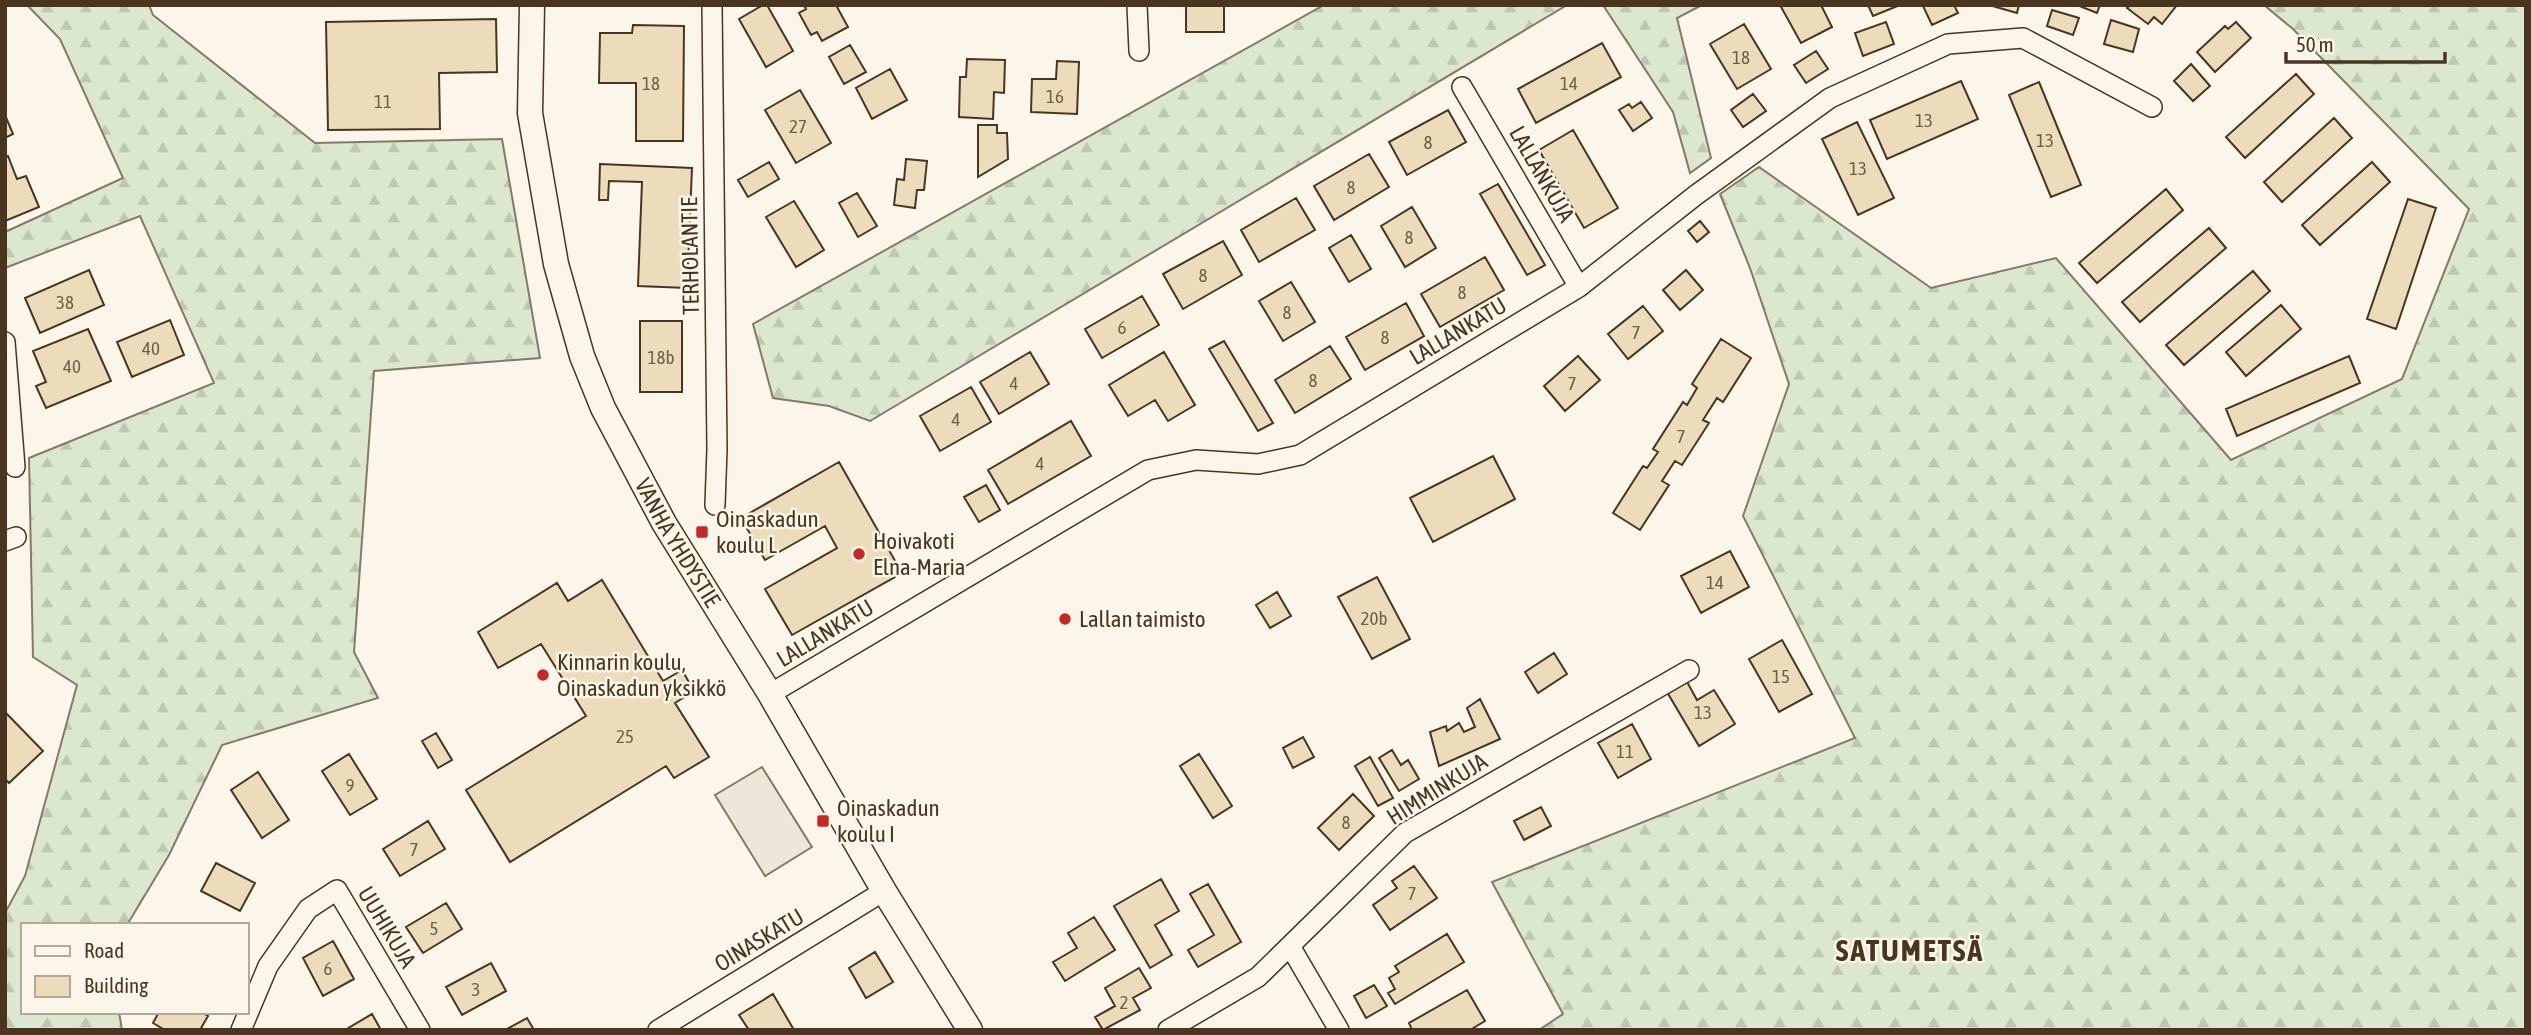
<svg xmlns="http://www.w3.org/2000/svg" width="2531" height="1035" font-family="'Asap Condensed',sans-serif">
<defs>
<pattern id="forest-firs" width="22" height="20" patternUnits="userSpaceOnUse" patternTransform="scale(1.75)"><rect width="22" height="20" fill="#dce7d0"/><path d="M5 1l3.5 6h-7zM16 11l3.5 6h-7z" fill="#bec7b2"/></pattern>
</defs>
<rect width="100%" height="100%" fill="#fbf6e9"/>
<path fill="url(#forest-firs)" stroke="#887966" stroke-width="2" d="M27,5H149L153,15L315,143L502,139L540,358L374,371L354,652L378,698L222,745L169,855L127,925H23V1012H119L122,1030H5V913L25,876L77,685L33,657L29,458L214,383L140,216L5,268V232L123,178L60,39Z
M1324,5H1567L870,421L829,406L773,398L753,324Z
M1603,5H1702L1677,18L1711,158L1690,173L1673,112Z
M2264,5H2526V1030H1539L1563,1014L1492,882L1855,738L1743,516L1789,384L1750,268L1720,194L1759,167L1931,288L2056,258L2231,460L2402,379L2469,209L2293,29Z"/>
<path fill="#ede7d9" stroke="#887966" stroke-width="2" d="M762,767L812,847L765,876L715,795Z"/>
<path fill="#ecdcbc" stroke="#4a3520" stroke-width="2" d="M763,5H767L793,51L766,67L739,19Z
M804,5H836L848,27L822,41L817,32L811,35L799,13L806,9Z
M1186,5H1224V32H1186Z
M1780,5H1821L1832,27L1801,43Z
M1868,5H1900L1873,16Z
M1925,5H1954L1958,13L1932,25L1923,6Z
M1989,5H2019L2017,13Z
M2077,5H2100L2097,13Z
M2130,5H2177L2162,24L2154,17L2148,24L2127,8Z
M2052,10L2079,18L2073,35L2047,26Z
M496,19L497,72L439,73L440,129L328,130L326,22Z
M2111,20L2139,29L2133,52L2104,44Z
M1886,22L1894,44L1863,56L1855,33Z
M2236,22L2251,38L2215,72L2197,52L2225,26L2228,29Z
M1744,24L1771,69L1737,89L1710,44Z
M633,25L684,26L683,141H636V83H599L600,33H632Z
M1602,43L1621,77L1536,123L1518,89Z
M850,45L866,72L844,84L829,57Z
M1816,51L1828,69L1806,83L1794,65Z
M967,59L1005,60L1004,93L994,92L993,119L959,117L960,77H966Z
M1057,61L1079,62L1077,114L1031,112L1032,79H1056Z
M2191,64L2210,86L2193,101L2174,81Z
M890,69L907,100L872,119L856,88Z
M2296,74L2314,94L2245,158L2226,137Z
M1961,81L1978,119L1887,159L1870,120Z
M2039,82L2081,185L2051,197L2009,95Z
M800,90L831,143L796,163L765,110Z
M1753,94L1766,111L1743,127L1731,110Z
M1641,102L1652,118L1633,131L1619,110L1629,104L1632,108Z
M1448,110L1466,142L1407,175L1389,142Z
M5,115L13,134L5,138Z
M2334,118L2352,138L2282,202L2264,182Z
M1857,122L1894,198L1858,215L1822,139Z
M978,125H997V133H1007L1008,159L978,177Z
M1573,130L1618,208L1584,228L1539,150Z
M1369,154L1389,187L1334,220L1314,186Z
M8,156L17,179L26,176L39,207L5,221V157Z
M906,159L927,161L924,190H917L915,208L894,205L897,179L904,180Z
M769,162L779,179L748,197L738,180Z
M2372,162L2390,182L2320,245L2302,225Z
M600,164L692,168L687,288L638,286L642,182L609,181L608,200H599Z
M1498,184L1545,265L1527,275L1480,194Z
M2166,189L2183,210L2097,283L2079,263Z
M857,193L877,226L858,237L839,203Z
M1296,198L1315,230L1259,262L1241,230Z
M2408,199L2436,208L2396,329L2367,319Z
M794,201L824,250L796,267L766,217Z
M1412,207L1436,248L1405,267L1381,226Z
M1700,221L1709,232L1697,242L1688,231Z
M2209,228L2226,248L2140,322L2122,302Z
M1351,235L1371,269L1349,282L1329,248Z
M1223,241L1242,275L1183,309L1163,274Z
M1485,257L1504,290L1440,327L1421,294Z
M89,270L104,305L40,333L25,298Z
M1686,270L1703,290L1680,310L1663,290Z
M2253,271L2270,291L2184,365L2166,345Z
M1291,282L1315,322L1283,341L1259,301Z
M1142,296L1159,325L1102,358L1085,329Z
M1406,303L1424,336L1365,370L1346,337Z
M2281,305L2301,329L2246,376L2226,352Z
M1643,306L1663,331L1628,359L1608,334Z
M170,320L184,355L132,377L117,342Z
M640,321H682V392H640Z
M88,329L111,381L46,408L36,386L46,382L33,351Z
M1721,339L1751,358L1723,402L1717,398L1703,420L1709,423L1682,465L1675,461L1662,481L1669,485L1640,530L1613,513L1643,466L1647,468L1658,452L1653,449L1683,402L1687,405L1697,388L1692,384Z
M1224,341L1273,423L1258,431L1209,349Z
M1330,346L1351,379L1295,413L1275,380Z
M1030,352L1049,384L999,414L980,382Z
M1164,352L1195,405L1168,421L1155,400L1128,416L1109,385Z
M1578,356L1600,380L1565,411L1544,386Z
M2349,356L2360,383L2237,436L2226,409Z
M971,387L991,422L940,451L920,416Z
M1071,421L1091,456L1008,504L988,470Z
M1493,456L1515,499L1433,542L1410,498Z
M839,462L902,573L792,635L765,589L837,548L825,526L765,560L741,518Z
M986,485L1000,510L979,522L964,497Z
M1730,551L1749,587L1701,613L1681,576Z
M1377,577L1410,639L1372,659L1338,597Z
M602,580L663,681L682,670L694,691L675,703L709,757L674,778L666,766L510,862L466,790L586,716L541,644L498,668L478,632L557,583L568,601Z
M1277,592L1291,616L1270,628L1256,605Z
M1782,640L1812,694L1779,712L1749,659Z
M1554,653L1567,674L1538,693L1525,672Z
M1686,680L1697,700L1714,690L1735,724L1699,746L1667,692Z
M1480,699L1500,739L1439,766L1430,732L1446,726L1447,731L1459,723L1464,732L1475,727L1467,708Z
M5,712L43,751L9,783L5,779Z
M1632,724L1651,759L1618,778L1598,743Z
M436,733L452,760L438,768L422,741Z
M1303,737L1314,757L1293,768L1283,748Z
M1392,750L1401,765L1408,760L1419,779L1399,791L1379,758Z
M349,754L377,799L350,815L322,771Z
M1199,754L1232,806L1213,818L1180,766Z
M1370,757L1393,798L1378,806L1355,766Z
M258,772L289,820L262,838L231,790Z
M1353,794L1374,816L1339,850L1318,828Z
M1541,807L1551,826L1524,840L1514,821Z
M428,821L445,849L400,876L383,849Z
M216,863L255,883L240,911L201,891Z
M1414,866L1437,898L1390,930L1373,905L1397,888L1392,881Z
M1161,879L1179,911L1155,925L1172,955L1150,968L1114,906Z
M1208,884L1241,942L1198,967L1188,950L1214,935L1190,894Z
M446,903L462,929L423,953L406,927Z
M1094,917L1115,950L1065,981L1053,962L1077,948L1068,933Z
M1447,934L1464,962L1395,1004L1388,993L1395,989L1389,978L1399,972L1395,966Z
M333,941L354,979L323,996L303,958Z
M875,952L893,982L866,998L849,968Z
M491,963L506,991L462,1015L446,987Z
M1139,968L1151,988L1133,998L1140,1010L1103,1030L1095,1017L1115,1006L1105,988Z
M1374,985L1387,1006L1366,1018L1354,996Z
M1467,990L1485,1021L1470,1030H1412L1409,1023Z
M773,994L794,1030H749L739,1015Z
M159,1012H201L208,1016L200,1030H165L153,1023Z
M372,1014L381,1030H345Z
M527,1018L534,1030H505Z"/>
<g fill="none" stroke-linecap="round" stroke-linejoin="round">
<defs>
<path id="minor" d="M712,5L717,449L715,505
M1137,5L1139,51
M1462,87L1579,287
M5,342L15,467
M5,541L16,537
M770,694L1148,470L1196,460L1258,464L1300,455L1579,287L1696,195L1830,98L1948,44L2023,38L2152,107
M1290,946L1339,1030
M241,1030L268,966L308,909L337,890L420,1030
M658,1030L884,891
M1168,1030L1258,977L1405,833L1689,670"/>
<g id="tertiary">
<path id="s1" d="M532,5L530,113L556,264L582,356L603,408L664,523L770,694L884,891L970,1030"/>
</g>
</defs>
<use href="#minor" stroke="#4a3520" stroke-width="22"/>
<use href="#tertiary" stroke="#4a3520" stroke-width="27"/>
<use href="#minor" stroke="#fbf6e9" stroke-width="19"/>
<use href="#tertiary" stroke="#fbf6e9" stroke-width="24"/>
</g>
<g fill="#c62828" stroke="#fbf6e9" stroke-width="2.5">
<rect x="695" y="525" width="14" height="14" rx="3.5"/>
<circle cx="859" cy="554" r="7"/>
<circle cx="1065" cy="619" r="7"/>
<circle cx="543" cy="675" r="7"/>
<rect x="816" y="814" width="14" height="14" rx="3.5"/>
</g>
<g text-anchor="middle" stroke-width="5" stroke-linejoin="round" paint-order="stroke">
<g font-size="19" fill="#725f47">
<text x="1741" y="64">18</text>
<text x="651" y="90">18</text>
<text x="1569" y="90">14</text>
<text x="1055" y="103">16</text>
<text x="383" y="108">11</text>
<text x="1924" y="127">13</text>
<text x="798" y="133">27</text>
<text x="2045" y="147">13</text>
<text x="1428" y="149">8</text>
<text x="1858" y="175">13</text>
<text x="1351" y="194">8</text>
<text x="1409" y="244">8</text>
<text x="1203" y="282">8</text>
<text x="1462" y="299">8</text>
<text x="65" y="309">38</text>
<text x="1287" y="319">8</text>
<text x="1122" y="334">6</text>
<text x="1636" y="339">7</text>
<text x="1385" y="344">8</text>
<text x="151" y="355">40</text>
<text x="661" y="364">18b</text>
<text x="72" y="373">40</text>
<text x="1313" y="387">8</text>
<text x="1014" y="390">4</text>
<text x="1572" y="390">7</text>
<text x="956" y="426">4</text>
<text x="1681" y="443">7</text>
<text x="1040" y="470">4</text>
<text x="1715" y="589">14</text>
<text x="1374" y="625">20b</text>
<text x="1781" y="683">15</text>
<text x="1703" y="719">13</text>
<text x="625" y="743">25</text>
<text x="1625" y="758">11</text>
<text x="350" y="792">9</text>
<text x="1346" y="829">8</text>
<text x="414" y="856">7</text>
<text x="1412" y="900">7</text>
<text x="434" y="935">5</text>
<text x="328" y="975">6</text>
<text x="476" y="996">3</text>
<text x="1124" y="1009">2</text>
</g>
<g font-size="23" fill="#4a3520" stroke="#fbf6e9">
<text transform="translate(1542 174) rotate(60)" y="8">LALLANKUJA</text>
<text transform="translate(690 256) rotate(-91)" y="8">TERHOLANTIE</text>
<text transform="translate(1458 331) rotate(-31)" y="8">LALLANKATU</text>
<text dy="8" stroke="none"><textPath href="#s1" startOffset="567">VANHA YHDYSTIE</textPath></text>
<text transform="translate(825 633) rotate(-31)" y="8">LALLANKATU</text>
<text transform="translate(1437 789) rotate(-32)" y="8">HIMMINKUJA</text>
<text transform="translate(387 927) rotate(59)" y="8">UUHIKUJA</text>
<text transform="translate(759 940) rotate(-31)" y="8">OINASKATU</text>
</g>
<g font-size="23" fill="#4a3520" stroke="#fbf6e9" text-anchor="start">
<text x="716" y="527">Oinaskadun<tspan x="716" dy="26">koulu L</tspan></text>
<text x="873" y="549">Hoivakoti<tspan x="873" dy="26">Elna-Maria</tspan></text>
<text x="1079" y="627">Lallan taimisto</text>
<text x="557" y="670">Kinnarin koulu,<tspan x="557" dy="26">Oinaskadun yksikkö</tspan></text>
<text x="837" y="816">Oinaskadun<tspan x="837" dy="26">koulu I</tspan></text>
</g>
<g font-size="30" font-weight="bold" letter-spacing="2" fill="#4a3520" stroke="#fbf6e9">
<text x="1910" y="961">SATUMETSÄ</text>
</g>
</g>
<rect width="2531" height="1035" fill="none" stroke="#4a3520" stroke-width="14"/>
<rect x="21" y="923" width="228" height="91" fill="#fbf6e9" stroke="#b4a999" stroke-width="2"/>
<rect x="35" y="946" width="35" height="10" fill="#fbf6e9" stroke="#b4a999" stroke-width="2"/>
<text x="84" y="958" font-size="21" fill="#4a3520">Road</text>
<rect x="35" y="976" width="35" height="21" fill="#ecdcbc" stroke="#b4a999" stroke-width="2"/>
<text x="84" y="993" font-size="21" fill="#4a3520">Building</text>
<path d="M2286 52v10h159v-10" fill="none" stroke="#4a3520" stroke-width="3.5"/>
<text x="2296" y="52" font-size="21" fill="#4a3520" stroke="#fbf6e9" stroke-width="5" paint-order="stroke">50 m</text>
</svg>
